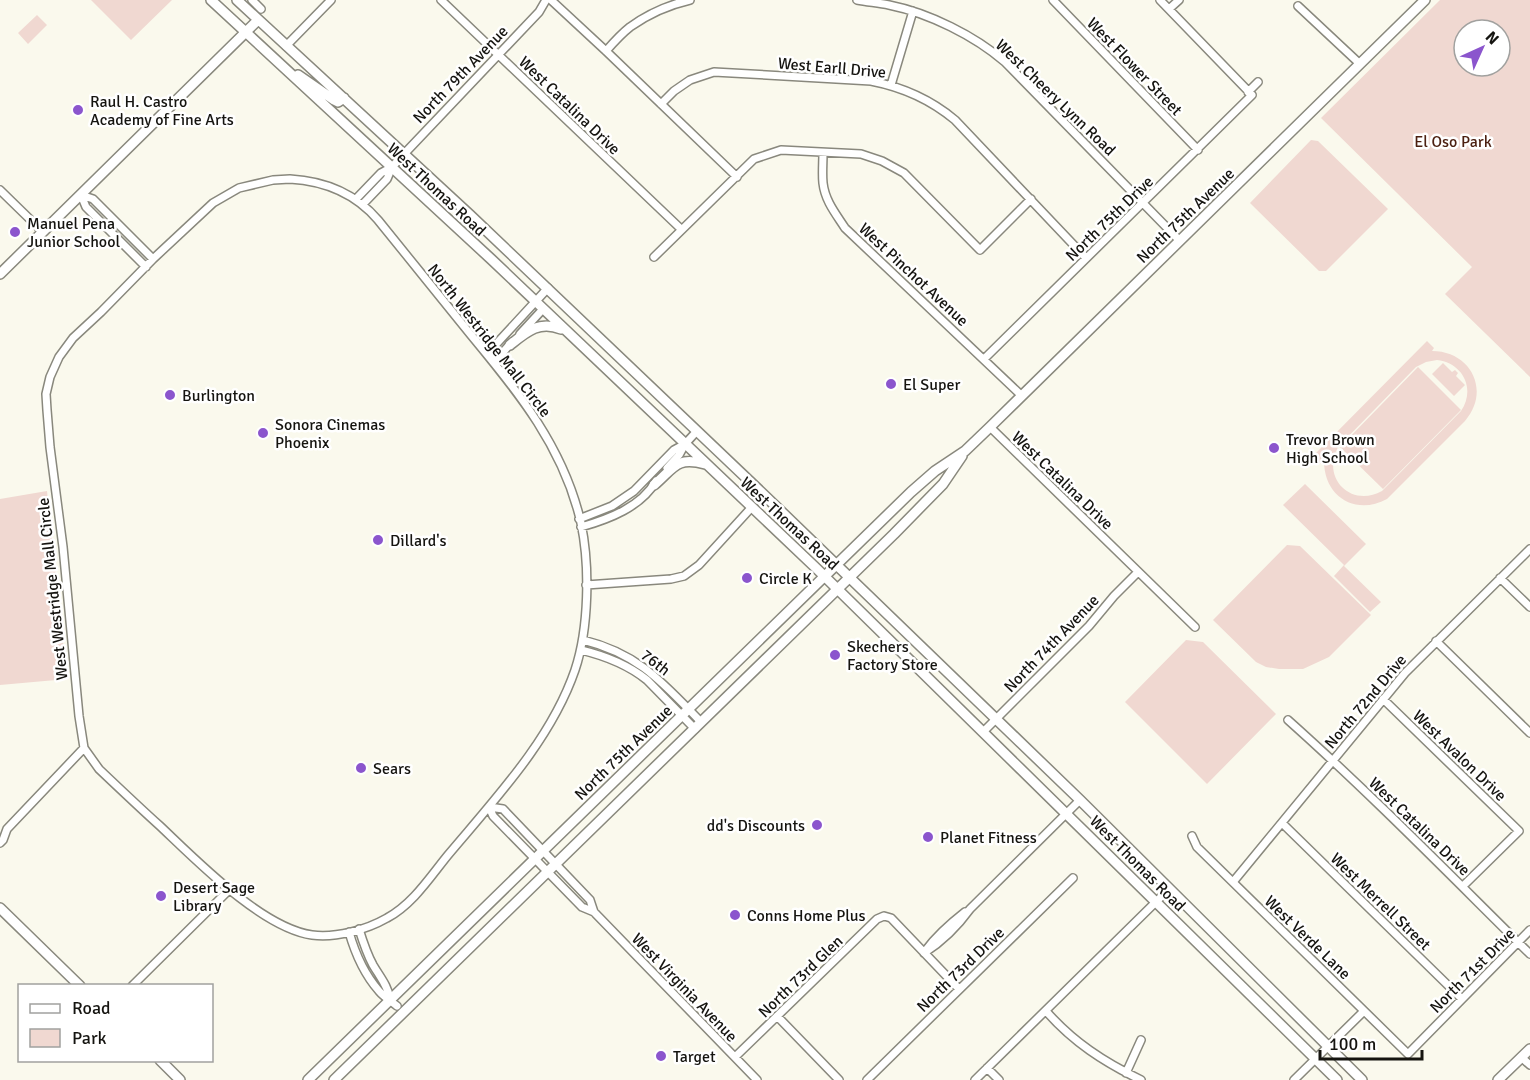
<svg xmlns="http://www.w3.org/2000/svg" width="1530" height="1080" font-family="Signika,sans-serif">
<rect width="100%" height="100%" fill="#faf9ed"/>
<path fill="#f0d8d1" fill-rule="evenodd" d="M91,0H172L131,40Z
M1440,0H1530V377L1445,294L1472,267L1321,118ZM1464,30H1500V66H1464Z
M37,15L47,25L28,44L18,33Z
M1311,140L1318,141L1388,209L1326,271H1319L1250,203Z
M1427,341L1434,348L1432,351C1471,351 1491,391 1465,421L1387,499C1356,516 1324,497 1324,461L1321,464L1313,456ZM1437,360C1463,363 1476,389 1461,411L1382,491C1351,508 1321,478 1338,447L1416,367L1426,362Z
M1443,363L1452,372L1455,370L1458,373L1456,376L1465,385L1454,396L1432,374Z
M1418,367L1461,410L1383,489L1340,447Z
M1305,484L1366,544L1344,566L1381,602L1370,612L1334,576L1344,565L1283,505Z
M47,491L67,679L0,685V499Z
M1287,545L1300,546L1371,615L1329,657L1303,669H1279L1266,667L1256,662L1213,620Z
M1186,640L1203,642L1276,714L1207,784L1125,702Z"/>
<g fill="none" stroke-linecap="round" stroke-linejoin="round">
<defs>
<path id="street" d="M252,0L261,9
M441,0L681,229
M551,0L606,51L737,177
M857,0C868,2 879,3 889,5C929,13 975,36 1005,62L1180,241
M1053,0L1198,150
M1298,6L1360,64
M1169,9L1179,0
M286,46L331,0
M606,51C613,43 621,34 630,27C648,14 668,5 690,0
M891,85L913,11
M1248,92L1258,82
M661,104L674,91L690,80L714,72L871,81C902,87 930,99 955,120L1086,258
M823,153C823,163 822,174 823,183C825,201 836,214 845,228L1022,396
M290,179C324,181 355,193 378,220C409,258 440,297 471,335C519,393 564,448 581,523C590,566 589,628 575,670C551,740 495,799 448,855C430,877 413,904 387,918C366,930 336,938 312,935C262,928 196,860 160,826C139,807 119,788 99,769L84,748L79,716L63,547L50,447L47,410L46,394L50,377L59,357L73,338L101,312L153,259L213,203L239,188L273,180Z
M0,190L43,232
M81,195L93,199L153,259
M81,195L86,207L146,267
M356,199L381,173L392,167L405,153L539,12L546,0
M363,204L387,179L392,167
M654,257L754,159L781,150L861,154L882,161L904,173L980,250L1031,199
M520,334L543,309
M487,354L548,288
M984,359L1252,95L1160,0
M494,362L512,342
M990,427L1195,627
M667,468L679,455L685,444
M579,519L612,506L634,491L674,450L685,444L697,431
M581,527C609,519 641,507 656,481
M1500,578L1530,607
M586,585L671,579L684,576L699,565L752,507
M583,640C639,654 662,682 701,722
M1436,641L1530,733
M581,650C606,656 627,664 647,680L695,729
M1383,699L1519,831L1463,886
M1288,720C1372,795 1450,875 1530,954
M983,732L1089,626L1114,596L1138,572
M489,807L493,816L582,907L594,912L757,1080
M489,807L503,809L590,900L594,912
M1282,823L1462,999
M1192,836L1197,847L1408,1054L1530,930
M0,843L3,840L7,829L84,748
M1233,882L1405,673L1530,549
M359,929C363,942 367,954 373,965C380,977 388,986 390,999
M349,932C355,953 364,974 379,991C384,997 391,1001 397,1006
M926,950C937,935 951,923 965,912
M924,953C943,941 957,927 970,909L1080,800
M132,986L230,889
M1046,1011C1073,1042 1104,1062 1141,1080
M777,1016L839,1080
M735,1057L877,919L884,916L891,918L959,989
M1521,1057L1530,1065
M987,1068L999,1080
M1126,1073L1141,1040
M867,1080L1073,878
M975,1080L1169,889
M1294,1080L1364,1011"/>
<path id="secondary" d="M211,0L491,259L816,568L1337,1080
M237,0L470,215L761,492L1080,800L1362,1080
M298,75L334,100L338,102L344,98
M0,274L258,20
M510,345C526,332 539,320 561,329
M654,485C674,468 676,456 705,464
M0,908L80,986
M160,1060L180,1080
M308,1080L911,492L935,471L965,451L990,427L1425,0
M334,1080L894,534L943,484L962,456
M1498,1080L1530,1049"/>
</defs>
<use href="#street" stroke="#89887d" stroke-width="10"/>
<use href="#secondary" stroke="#89887d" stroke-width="12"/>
<use href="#street" stroke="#fff" stroke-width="7"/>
<use href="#secondary" stroke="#fff" stroke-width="9"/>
</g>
<g fill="#8b55cd" stroke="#fff" stroke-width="2">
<circle cx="78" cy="110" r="6"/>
<circle cx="15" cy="232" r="6"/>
<circle cx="891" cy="384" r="6"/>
<circle cx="170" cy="395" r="6"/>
<circle cx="263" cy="433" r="6"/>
<circle cx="1274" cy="448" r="6"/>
<circle cx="378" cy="540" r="6"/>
<circle cx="747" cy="578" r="6"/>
<circle cx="835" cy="655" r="6"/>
<circle cx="361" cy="768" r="6"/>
<circle cx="817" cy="825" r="6"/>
<circle cx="928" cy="837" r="6"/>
<circle cx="161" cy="896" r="6"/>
<circle cx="735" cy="915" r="6"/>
<circle cx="661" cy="1056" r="6"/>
</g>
<g text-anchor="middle" stroke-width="5" stroke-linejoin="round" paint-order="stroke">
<g font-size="16" fill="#151410" stroke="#fff">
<text transform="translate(1135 66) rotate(46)" y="6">West Flower Street</text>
<text transform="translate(832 67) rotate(5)" y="6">West Earll Drive</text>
<text transform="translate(460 74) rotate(-46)" y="6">North 79th Avenue</text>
<text transform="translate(1056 97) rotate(44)" y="6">West Cheery Lynn Road</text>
<text transform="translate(570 105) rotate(44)" y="6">West Catalina Drive</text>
<text transform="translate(437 189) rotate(43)" y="6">West Thomas Road</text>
<text transform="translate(1185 215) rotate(-44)" y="6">North 75th Avenue</text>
<text transform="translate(1109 218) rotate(-44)" y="6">North 75th Drive</text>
<text transform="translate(914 274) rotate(43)" y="6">West Pinchot Avenue</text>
<text transform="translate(490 340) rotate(52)" y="6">North Westridge Mall Circle</text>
<text transform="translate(1063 480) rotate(44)" y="6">West Catalina Drive</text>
<text transform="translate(790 523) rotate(43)" y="6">West Thomas Road</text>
<text transform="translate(52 589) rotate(-96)" y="6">West Westridge Mall Circle</text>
<text transform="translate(1051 643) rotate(-46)" y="6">North 74th Avenue</text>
<text transform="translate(656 662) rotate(38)" y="6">76th</text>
<text transform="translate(1365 701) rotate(-50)" y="6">North 72nd Drive</text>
<text transform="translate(623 752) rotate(-44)" y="6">North 75th Avenue</text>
<text transform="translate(1460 755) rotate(44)" y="6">West Avalon Drive</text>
<text transform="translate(1420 826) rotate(44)" y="6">West Catalina Drive</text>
<text transform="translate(1138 863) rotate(45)" y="6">West Thomas Road</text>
<text transform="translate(1381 901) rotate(44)" y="6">West Merrell Street</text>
<text transform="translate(1308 937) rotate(44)" y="6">West Verde Lane</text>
<text transform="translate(960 969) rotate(-44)" y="6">North 73rd Drive</text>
<text transform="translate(1472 970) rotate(-45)" y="6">North 71st Drive</text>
<text transform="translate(800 976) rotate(-44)" y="6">North 73rd Glen</text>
<text transform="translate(685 987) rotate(46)" y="6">West Virginia Avenue</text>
</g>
<g font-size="16" fill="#151410" stroke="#fff" text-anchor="start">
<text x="90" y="107">Raul H. Castro<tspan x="90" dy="18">Academy of Fine Arts</tspan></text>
<text x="27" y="229">Manuel Pena<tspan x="27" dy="18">Junior School</tspan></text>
<text x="903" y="390">El Super</text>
<text x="182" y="401">Burlington</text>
<text x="275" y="430">Sonora Cinemas<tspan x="275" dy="18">Phoenix</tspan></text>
<text x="1286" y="445">Trevor Brown<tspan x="1286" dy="18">High School</tspan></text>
<text x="390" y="546">Dillard's</text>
<text x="759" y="584">Circle K</text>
<text x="847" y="652">Skechers<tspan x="847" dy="18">Factory Store</tspan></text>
<text x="373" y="774">Sears</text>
<text x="805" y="831" text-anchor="end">dd's Discounts</text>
<text x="940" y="843">Planet Fitness</text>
<text x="173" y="893">Desert Sage<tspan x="173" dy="18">Library</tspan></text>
<text x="747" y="921">Conns Home Plus</text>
<text x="673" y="1062">Target</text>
</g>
<g font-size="16" fill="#4c2011" stroke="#fff">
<text x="1453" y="147">El Oso Park</text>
</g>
</g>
<rect x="18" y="984" width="195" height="78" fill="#ffffff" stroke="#a1a19f" stroke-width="1.5"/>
<rect x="30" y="1004" width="30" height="9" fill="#ffffff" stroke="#a1a19f" stroke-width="1.5"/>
<text x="72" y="1014" font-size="18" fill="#151410">Road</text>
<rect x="30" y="1029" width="30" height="18" fill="#f0d8d1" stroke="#a1a19f" stroke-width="1.5"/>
<text x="72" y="1044" font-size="18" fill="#151410">Park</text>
<g transform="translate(1482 48) rotate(45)"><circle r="28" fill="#ffffff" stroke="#a1a19f" stroke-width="1.5"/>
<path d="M0-4.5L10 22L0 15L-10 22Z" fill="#8b55cd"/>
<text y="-9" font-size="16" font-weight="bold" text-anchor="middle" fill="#151410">N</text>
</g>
<path d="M1320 1050v9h102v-9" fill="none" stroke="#151410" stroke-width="3"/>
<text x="1329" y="1050" font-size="18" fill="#151410" stroke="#ffffff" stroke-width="4.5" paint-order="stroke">100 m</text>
</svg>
